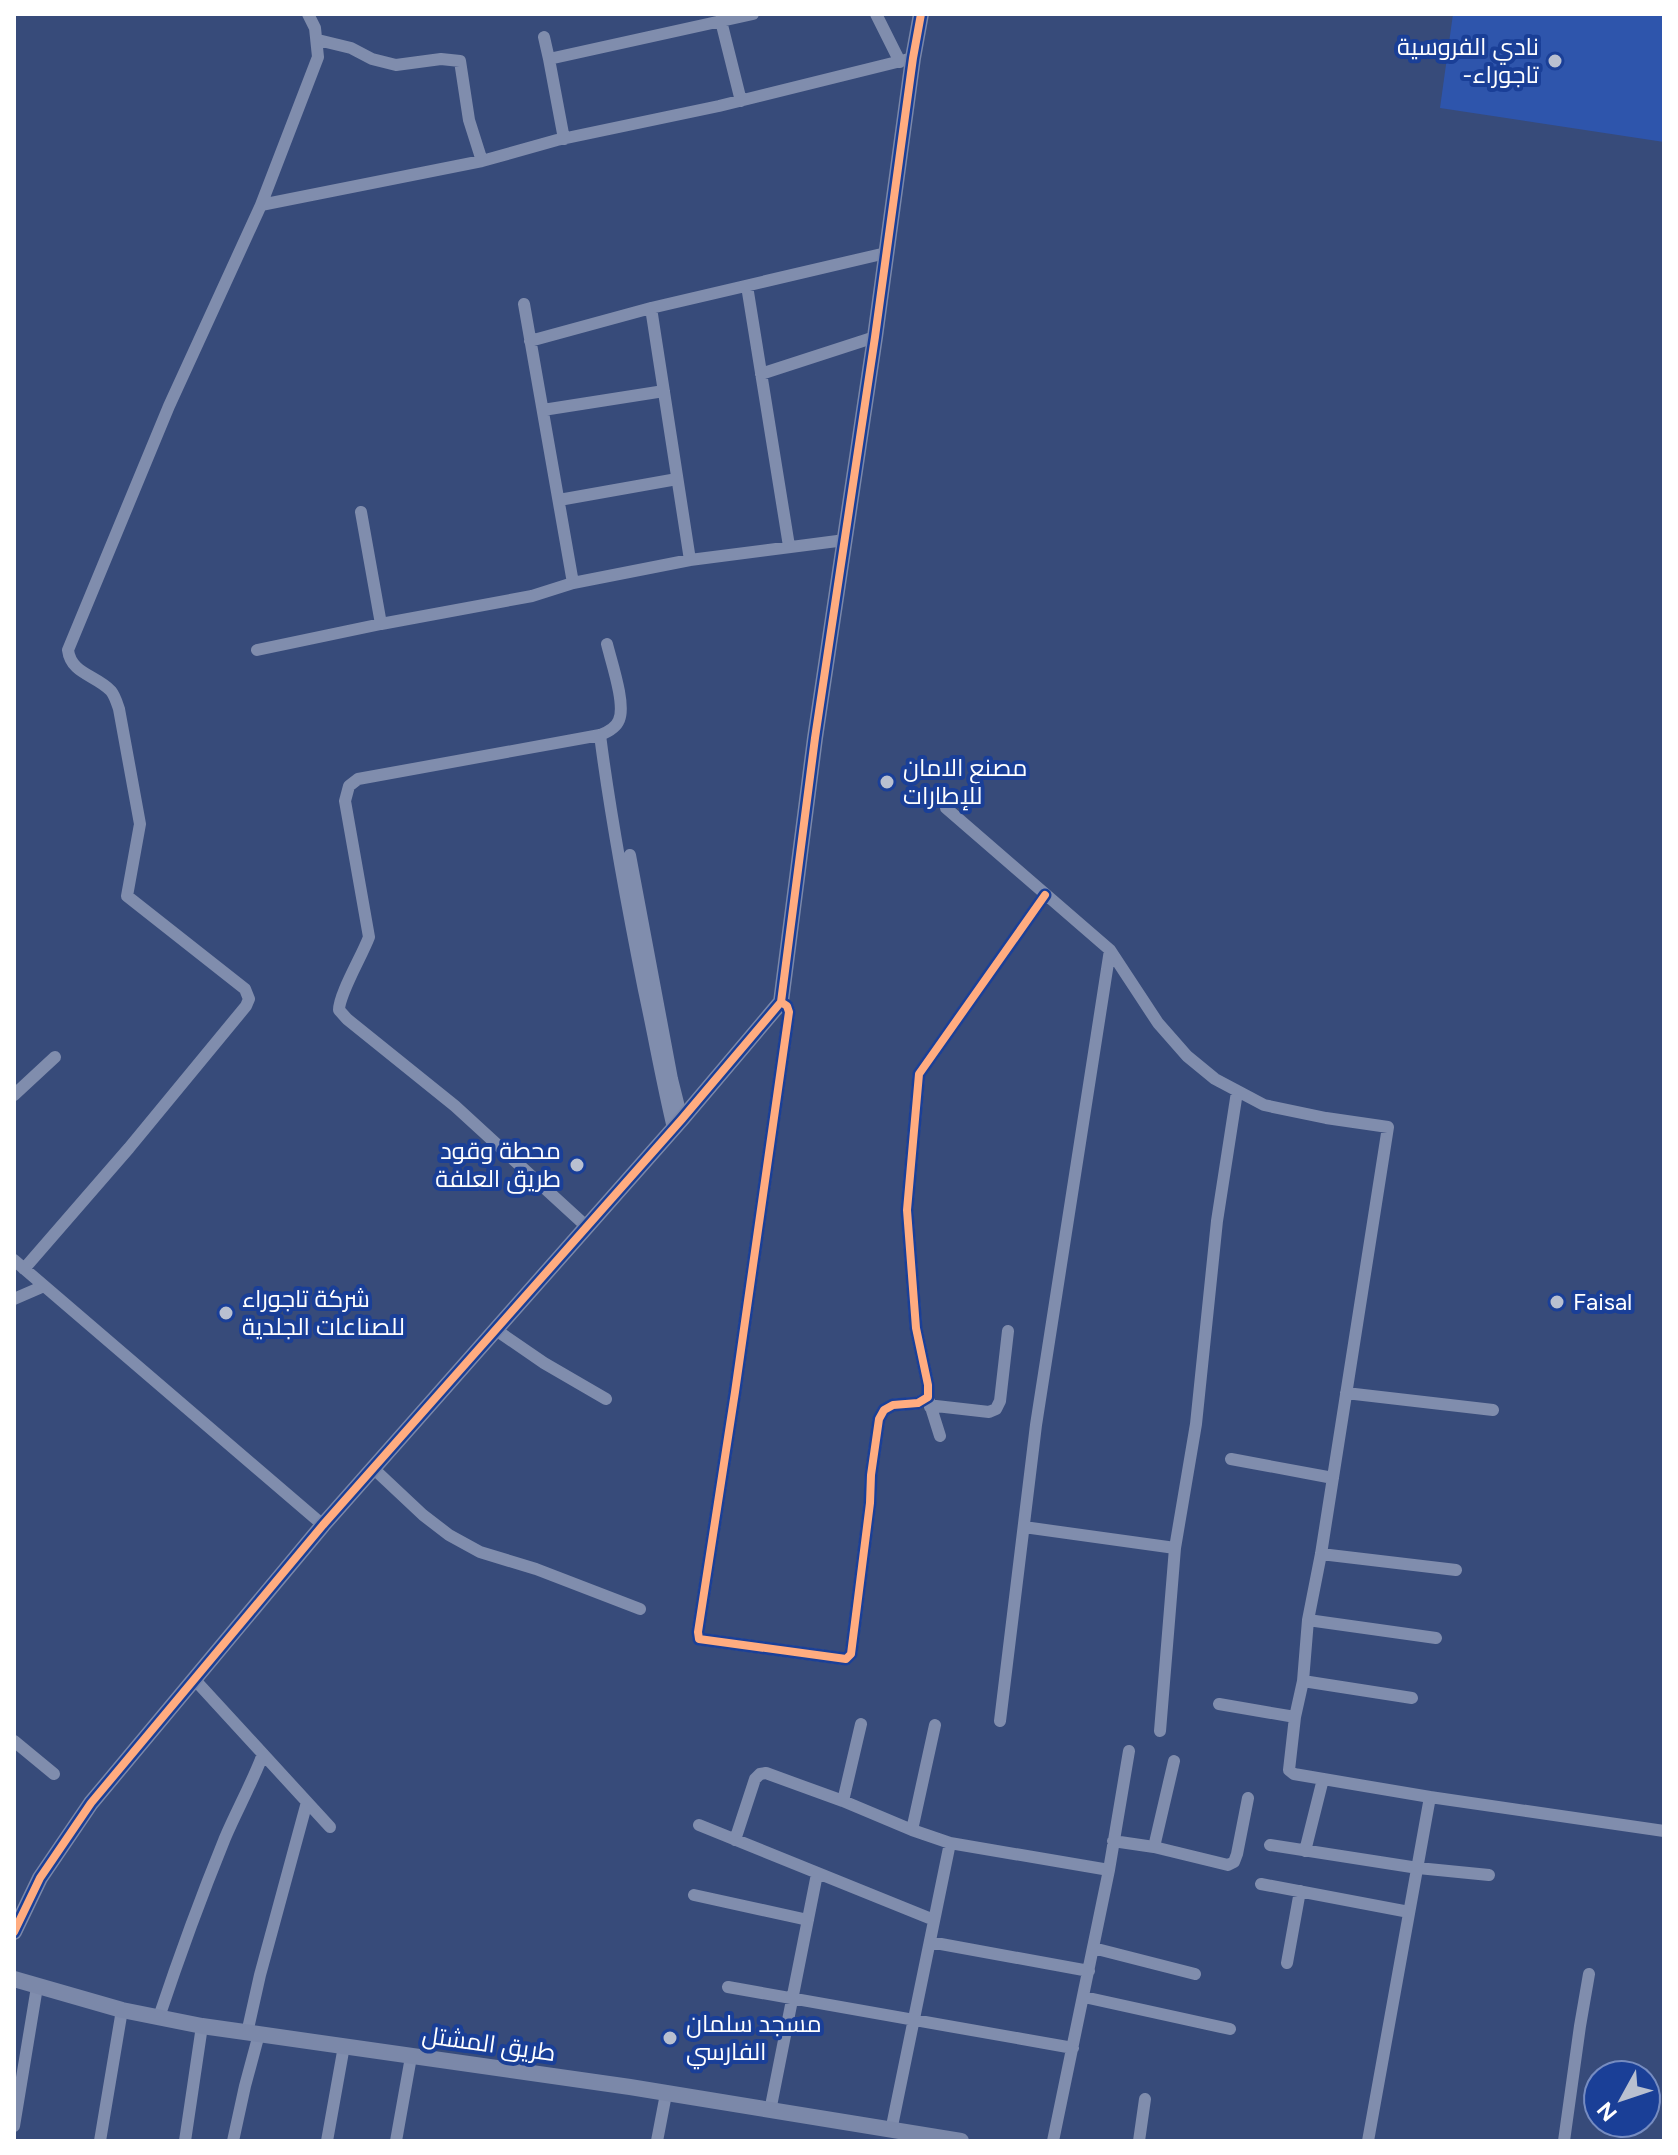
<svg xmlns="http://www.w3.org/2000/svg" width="1678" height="2155" font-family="Figtree,Cairo,sans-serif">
<rect width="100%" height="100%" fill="#374b7a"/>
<path fill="#2e55ac" d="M1453,14H1664V142L1440,108Z"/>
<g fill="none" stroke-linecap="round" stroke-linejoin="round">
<path stroke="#808dad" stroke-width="12" d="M308,14L315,28L318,57L261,205L482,161L557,140L719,106L913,58
M876,14L900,62
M721,21L741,101
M544,37L549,59
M318,40L351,48L372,59L396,65L441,59L460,61L469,120L482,161
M564,139L549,59L753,14
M747,286L789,546
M524,304L573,583
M651,308L690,560
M530,341L651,308L886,253
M761,374L875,337
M543,410L664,391
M559,500L677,479
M361,512L381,624
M257,650L381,624L532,596L573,583L690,560L845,540
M600,735C611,821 627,905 644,990C654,1036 662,1082 673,1128
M946,808L1110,950L1158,1023L1187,1056L1215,1079L1264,1105L1326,1118L1388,1127L1321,1554L1308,1620L1303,1681L1295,1717L1289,1770L1294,1774L1430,1797L1664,1831
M630,855L672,1079L682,1119
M781,1002L787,1006L789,1012L735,1392L698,1632L699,1639L846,1659L851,1654L870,1503L871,1475L879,1419L884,1410L893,1405L918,1403L928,1397V1385L916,1328L907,1210L919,1074L1045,895
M14,1095L55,1057
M586,1226L455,1106L347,1019L339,1010C339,994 362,956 369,937L345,801L349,786L358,779L600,735C608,732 616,728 619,720C626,704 611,661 607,644
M14,1260L323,1525
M24,1269L129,1148L246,1006L249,999L245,989L127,896L140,824L119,709C117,703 115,696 111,691C96,675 71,674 68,650L169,406L261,205
M14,1299L44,1286
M496,1330L544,1363L606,1399
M1346,1393L1493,1410
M929,1401L940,1436
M930,1407L936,1406L989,1412L996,1409L1000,1401L1008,1331
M1231,1459L1333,1478
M374,1469L423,1515L449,1535L480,1552L536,1569L640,1609
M1024,1527L1175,1548
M1321,1554L1456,1570
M1308,1620L1436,1638
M195,1680L330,1827
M1303,1681L1412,1698
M1219,1704L1295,1717
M1000,1721L1036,1425L1110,950
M1160,1731L1175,1548L1196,1424L1217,1221L1237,1092
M14,1741L54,1774
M843,1801L861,1724
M699,1825L934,1920
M912,1830L935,1725
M735,1840L755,1779L760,1774L766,1773L843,1801L912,1830L950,1843L1109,1870
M1113,1841L1154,1847L1228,1865L1234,1862L1237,1854L1248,1798
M1270,1845L1418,1868L1489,1875
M1154,1847L1174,1761
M1305,1851L1323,1779
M1261,1884L1409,1912
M694,1895L808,1920
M930,1942L1089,1971
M1093,1948L1195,1974
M1287,1963L1300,1891
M728,1987L1073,2048
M1084,1997L1230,2029
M159,2017C179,1957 201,1897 225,1838C237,1810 252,1783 263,1754
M247,2033L260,1975L307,1802
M770,2111L817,1874
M14,2126L37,1987
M891,2131L950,1843
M100,2141L122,2010
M185,2141L202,2026
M233,2141L245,2086L259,2034
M327,2141L344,2046
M396,2141L411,2057
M657,2141L666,2094
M1053,2141L1109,1870L1129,1751
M1139,2141L1145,2099
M1368,2141L1430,1797
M1564,2141L1580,2026L1589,1974"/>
<path stroke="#7b88a9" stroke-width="16" d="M14,1932L40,1878L91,1803L323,1525L682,1119L781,1002L815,738L875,337L913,58L921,14
M14,1979L122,2010L202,2026L630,2087L961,2141"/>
<defs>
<path id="cycleway" d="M781,1002L787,1006L789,1012L735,1392L698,1632L699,1639L846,1659L851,1654L870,1503L871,1475L879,1419L884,1410L893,1405L918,1403L928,1397V1385L916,1328L907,1210L919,1074L1045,895
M14,1932L40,1878L91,1803L323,1525L682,1119L781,1002L815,738L875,337L913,58L921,14"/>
</defs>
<use href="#cycleway" stroke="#1a3f97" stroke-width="13"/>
<use href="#cycleway" stroke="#ffac80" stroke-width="8"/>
</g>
<g fill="#b9c0d0" stroke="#1a3f97" stroke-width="3">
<circle cx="1555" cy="61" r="8"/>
<circle cx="887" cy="782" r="8"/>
<circle cx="577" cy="1165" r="8"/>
<circle cx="1557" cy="1302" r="8"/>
<circle cx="226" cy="1313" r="8"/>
<circle cx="670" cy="2038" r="8"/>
</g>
<g text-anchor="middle" stroke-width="8" stroke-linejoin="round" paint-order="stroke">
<g font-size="24" fill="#fff" stroke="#1a3f97" text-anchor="start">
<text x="1539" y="55" text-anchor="end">نادي الفروسية<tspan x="1539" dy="28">-تاجوراء</tspan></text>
<text x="903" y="776">مصنع الامان<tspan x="903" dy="28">للإطارات</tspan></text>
<text x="561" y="1159" text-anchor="end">محطة وقود<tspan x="561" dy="28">طريق العلفة</tspan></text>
<text x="242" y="1307">شركة تاجوراء<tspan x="242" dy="28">للصناعات الجلدية</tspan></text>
<text x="1573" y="1310">Faisal</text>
<text x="686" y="2032">مسجد سلمان<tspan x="686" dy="28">الفارسي</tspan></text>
</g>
<g font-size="24" fill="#fff" stroke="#1a3f97">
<text transform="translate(489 2044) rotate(8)" y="8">طريق المشتل</text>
</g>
</g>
<rect width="1678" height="2155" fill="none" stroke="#ffffff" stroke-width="32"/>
<g transform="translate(1622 2099) rotate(230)"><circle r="38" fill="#1a3f97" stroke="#768cc1" stroke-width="2"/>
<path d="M0-6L14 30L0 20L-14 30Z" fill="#b9c0d0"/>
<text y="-12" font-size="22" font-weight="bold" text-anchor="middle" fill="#ffffff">N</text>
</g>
</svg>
